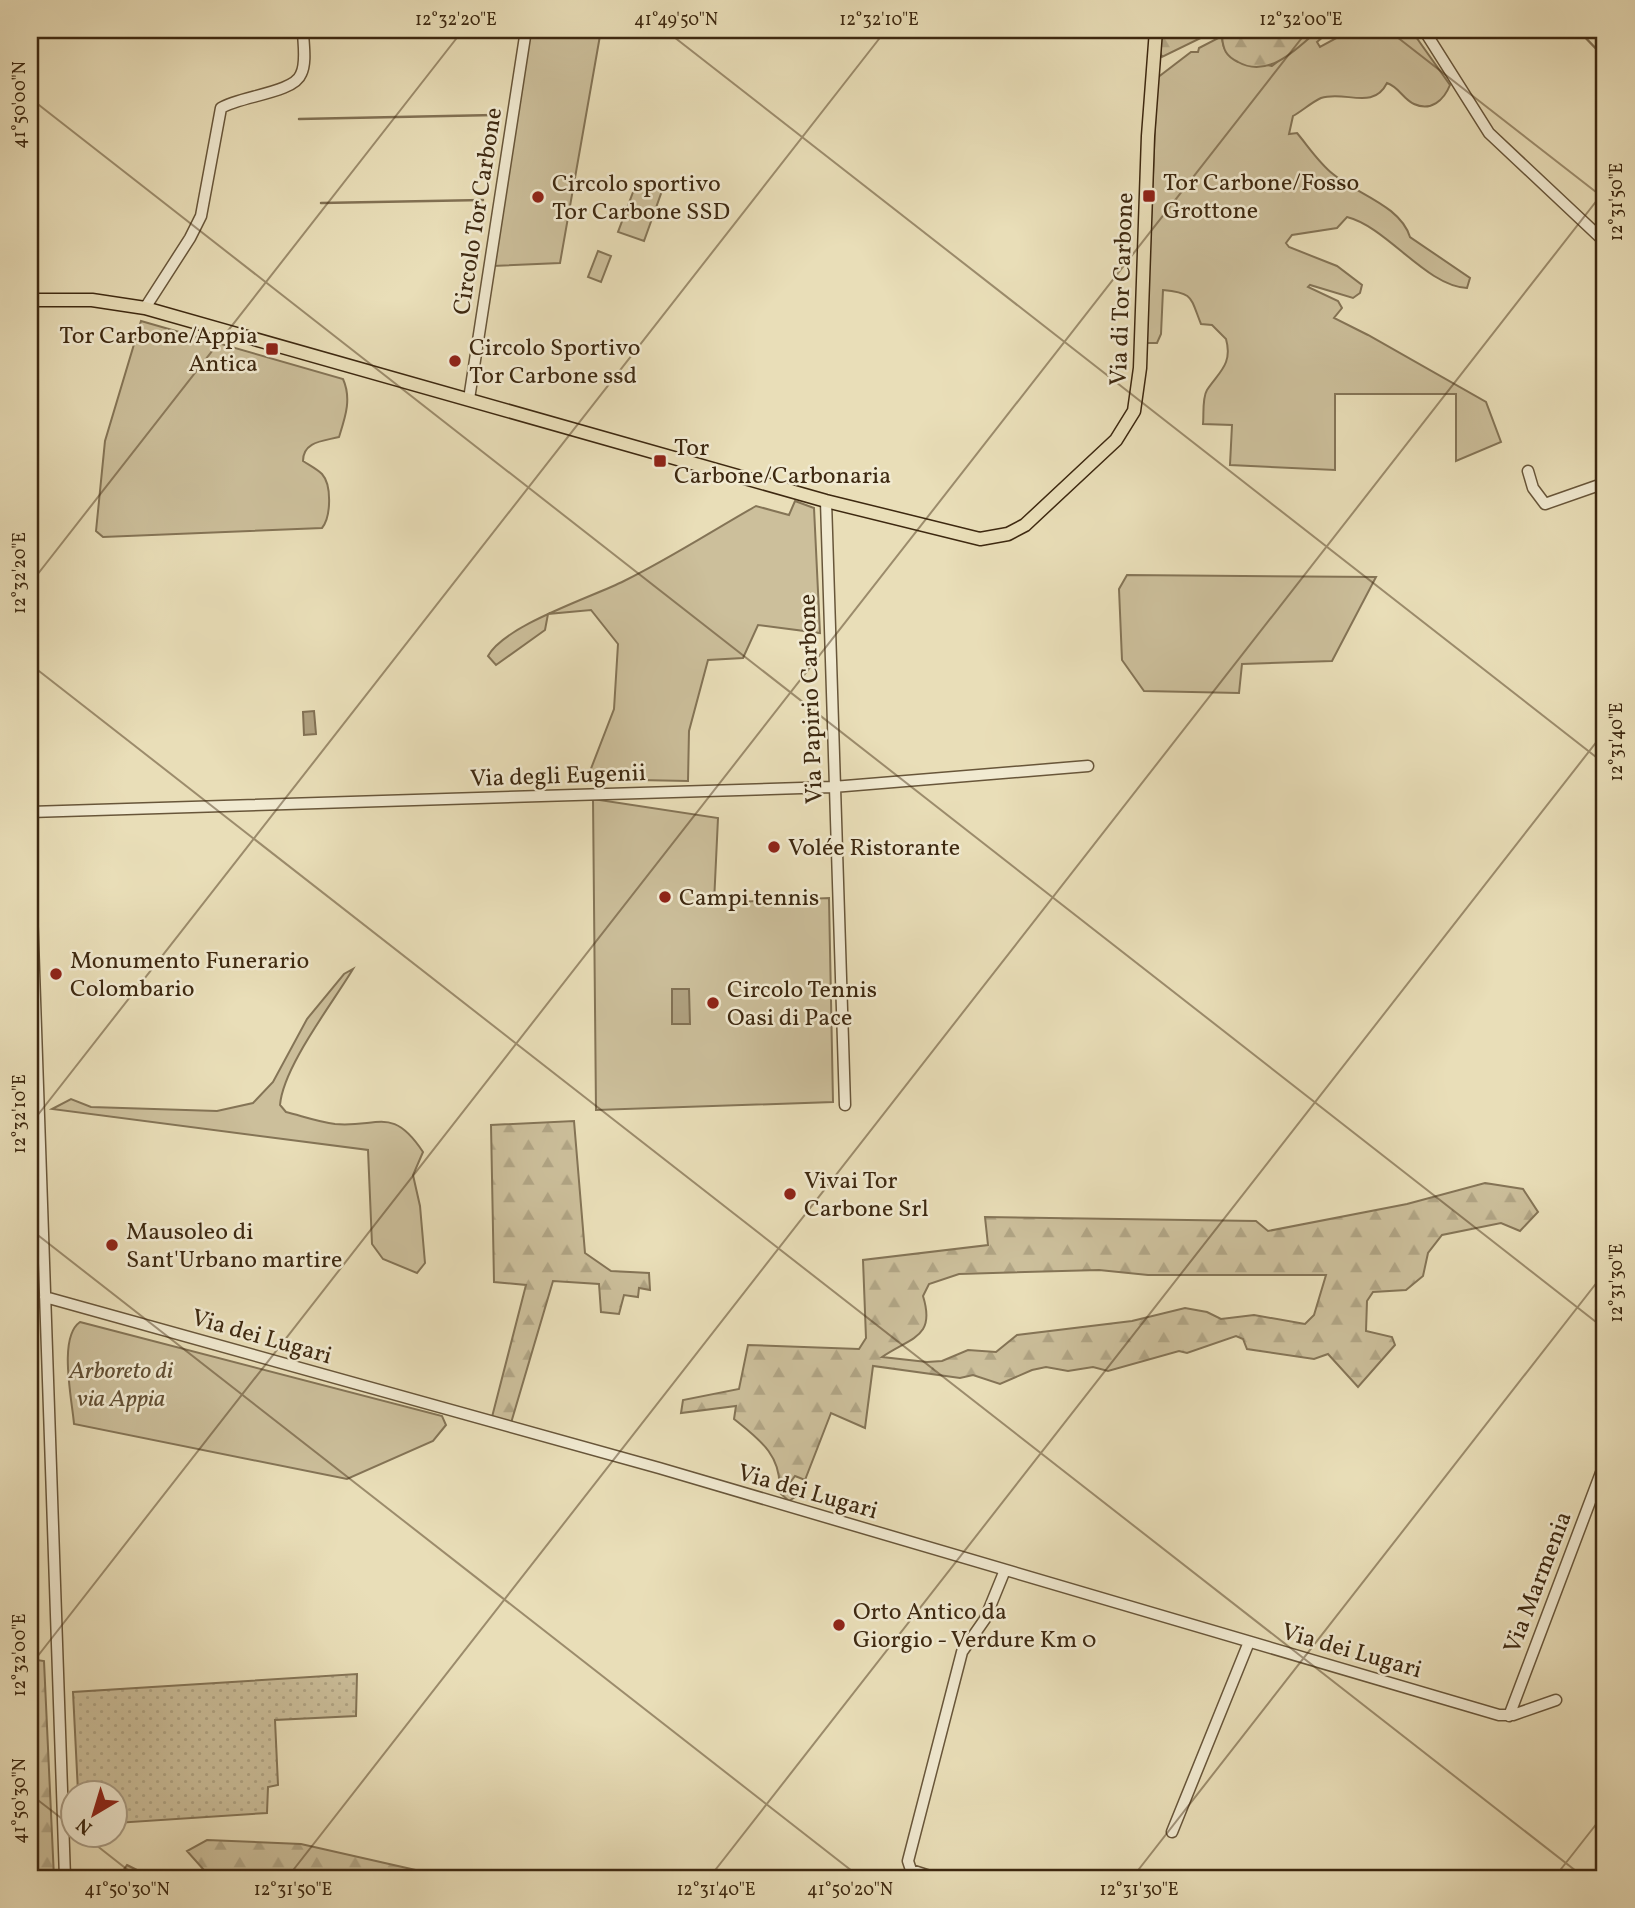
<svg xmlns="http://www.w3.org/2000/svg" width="1635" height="1908" font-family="Vollkorn,serif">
<defs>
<pattern id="forest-firs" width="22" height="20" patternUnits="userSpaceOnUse" patternTransform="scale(1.75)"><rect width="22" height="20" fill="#ccbf9b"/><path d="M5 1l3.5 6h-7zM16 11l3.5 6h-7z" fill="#b0a484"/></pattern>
<pattern id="garden-dots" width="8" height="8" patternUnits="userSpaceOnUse" patternTransform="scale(1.75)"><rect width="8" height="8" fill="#ccbf9b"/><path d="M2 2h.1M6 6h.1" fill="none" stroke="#b0a484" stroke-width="1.8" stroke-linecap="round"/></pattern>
</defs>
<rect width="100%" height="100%" fill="#e9deb8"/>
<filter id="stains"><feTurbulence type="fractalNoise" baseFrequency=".00286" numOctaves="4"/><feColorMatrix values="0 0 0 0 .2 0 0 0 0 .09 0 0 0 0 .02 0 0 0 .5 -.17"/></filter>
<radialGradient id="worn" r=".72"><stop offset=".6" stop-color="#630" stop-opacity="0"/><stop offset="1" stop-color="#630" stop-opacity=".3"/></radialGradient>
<path fill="#ccbf9b" stroke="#847456" stroke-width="2" d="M531,30H601L560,263L493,266Z
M1318,30H1331L1317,42L1320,47L1351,30H1400L1416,37L1450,85C1444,100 1431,112 1414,104C1403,99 1399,87 1387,83C1373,111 1345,90 1321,98C1312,102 1302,111 1293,116L1289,134L1297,133C1308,146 1319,163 1333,174C1356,194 1400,205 1410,237L1470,278L1467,288C1426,286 1387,227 1347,217L1337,228L1292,235L1286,243L1289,247L1337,266L1362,285L1360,293L1353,298L1310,285L1308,287L1338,301L1342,308L1334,318L1368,335L1486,402L1501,442L1456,461V394H1335V470L1230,465L1232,425L1203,424C1204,415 1202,398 1207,390C1219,372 1233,364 1226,339L1212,325L1201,324C1190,297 1194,293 1163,290L1161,334L1157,343H1146L1157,78L1191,52H1198L1199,48L1222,36C1223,66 1248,62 1272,66Z
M638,179L663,188L644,241L618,232Z
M598,251L611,256L601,282L588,277Z
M141,321L343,379C352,399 345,418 339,437C324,441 303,441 303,461C309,465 317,469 322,474C332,485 331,517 322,528L103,537L96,531L105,441Z
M795,501L814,508L820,633L758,625L743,658L708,660L689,731L688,781L587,779L614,709L618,644L591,610L548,614L545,630L496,665L488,656C505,625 590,598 624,581C669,559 712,531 756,506L789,515Z
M1127,575L1376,577L1332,661L1242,664L1239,693L1144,691L1122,660L1119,589Z
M593,799L718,818L714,903L829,898L833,1102L596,1110Z
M353,969C332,1004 283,1067 280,1105L286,1112C302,1116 319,1122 335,1124C378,1128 392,1105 423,1152L413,1175L420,1206L425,1263L417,1273L383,1259L372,1244L368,1150L52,1109L71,1099L91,1107L217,1111L253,1103L273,1082L307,1019L344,974Z
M80,1322L442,1416L446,1425L433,1441L347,1479L74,1424C72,1399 58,1337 80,1322Z"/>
<path fill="url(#forest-firs)" stroke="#847456" stroke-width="2" fill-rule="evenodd" d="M1163,30H1217L1162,57L1159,50Z
M1235,30H1318C1297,49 1268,79 1238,62C1226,56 1223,50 1222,36Z
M574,1121L585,1253L611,1271L649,1273L650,1290L639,1288L638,1297L624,1295L619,1314L601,1312L599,1284L553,1281L511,1423L492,1417L526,1285L494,1282L491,1125Z
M1485,1183L1523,1189L1538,1212L1520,1231L1501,1223L1442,1235L1428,1253L1423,1276L1406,1290L1373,1292L1367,1301L1366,1331L1392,1337L1395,1345L1358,1387L1328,1354L1314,1359L1247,1349L1243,1339L1236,1336L1187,1353L1179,1351L1108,1371L1093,1367L1068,1371L1046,1367L1032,1370L1000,1384L973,1375L960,1378L873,1366L865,1428L831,1413L805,1480L795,1476L789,1484L795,1497L789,1501L779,1492C783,1456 759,1439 734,1419L736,1406L681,1413L683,1400L739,1389L748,1345L859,1349L866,1338L863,1260L988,1245L985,1217L1256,1221L1268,1231L1407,1204ZM1099,1270L1148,1275H1326L1314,1315L1305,1324L1254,1315L1221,1319L1207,1312L1185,1308L1132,1321L1017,1335L996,1352L968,1350L942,1361L927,1362L882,1357C911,1337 936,1338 923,1296L929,1284L959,1274Z
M30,1659L44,1661L54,1878H30Z
M207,1840L301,1844L451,1878H211L187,1851Z
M127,1865L153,1878H118Z"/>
<path fill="url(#garden-dots)" stroke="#847456" stroke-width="2" d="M357,1674L356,1716L275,1720L278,1785L268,1787L267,1813L116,1823V1792H78L73,1692Z"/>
<path fill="#afa07f" stroke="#817053" stroke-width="2" d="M314,711L316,734L304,735L303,712Z
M672,989H689L690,1024H672Z"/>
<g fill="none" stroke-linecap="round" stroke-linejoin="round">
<path stroke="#817053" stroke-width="2.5" d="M1578,30L1605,58
M299,119L495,115
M321,203L483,200"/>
<defs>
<path id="minor" d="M1424,30L1489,133L1605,242
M145,308L190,238L201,216L221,108C240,96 294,93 301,74C307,62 303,43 303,30
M469,399L526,30
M1528,471L1533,488L1545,504L1605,483
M826,501L845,1105
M30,812L833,787L1088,766
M30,853L65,1878
M45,1297L659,1468L1499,1715H1513L1556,1700
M1509,1716L1605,1462
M1172,1832L1249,1642
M936,1878L911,1870L908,1861L962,1652L985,1619L1005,1570"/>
<path id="major" d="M30,300H92L145,308L826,501L980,539L1008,534L1025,525L1116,440L1134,411L1140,368L1148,136L1156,30"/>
</defs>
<use href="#minor" stroke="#68563a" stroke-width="13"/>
<use href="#major" stroke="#3d2810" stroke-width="15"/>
<use href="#minor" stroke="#f1ead1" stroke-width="10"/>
<use href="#major" stroke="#e9deb8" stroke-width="12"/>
</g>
<path fill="none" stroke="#3d2810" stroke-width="2" stroke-opacity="0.45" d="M665,30L1605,764M1388,30L1605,199M30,43L40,30M30,98L1605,1329M30,584L463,30M30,664L1585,1878M30,1125L886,30M30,1229L861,1878M30,1666L1308,30M30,1794L74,1828M82,1834L138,1878M287,1878L1605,190M709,1878L1605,731M1132,1878L1605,1272M1554,1878L1605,1813"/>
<g fill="#8f2418" stroke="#f1ead1" stroke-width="2.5">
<rect x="1142" y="189" width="14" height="14" rx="3.5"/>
<circle cx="538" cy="197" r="7"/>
<rect x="265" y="342" width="14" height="14" rx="3.5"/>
<circle cx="455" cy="361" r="7"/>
<rect x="653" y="454" width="14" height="14" rx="3.5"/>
<circle cx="774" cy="847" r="7"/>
<circle cx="665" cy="897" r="7"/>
<circle cx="56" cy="974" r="7"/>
<circle cx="713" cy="1003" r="7"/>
<circle cx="790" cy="1194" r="7"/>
<circle cx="112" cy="1245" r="7"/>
<circle cx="839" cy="1625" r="7"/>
</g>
<g text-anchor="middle" stroke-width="5" stroke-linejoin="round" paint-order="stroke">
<g font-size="24" fill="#3d2810" stroke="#f1ead1" text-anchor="start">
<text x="1163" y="190">Tor Carbone/Fosso<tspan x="1163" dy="28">Grottone</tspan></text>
<text x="552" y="191">Circolo sportivo<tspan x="552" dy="28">Tor Carbone SSD</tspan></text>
<text x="258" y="343" text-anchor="end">Tor Carbone/Appia<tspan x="258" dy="28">Antica</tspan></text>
<text x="469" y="355">Circolo Sportivo<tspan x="469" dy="28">Tor Carbone ssd</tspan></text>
<text x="674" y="455">Tor<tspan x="674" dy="28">Carbone/Carbonaria</tspan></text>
<text x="788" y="855">Volée Ristorante</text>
<text x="679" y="905">Campi tennis</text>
<text x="70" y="968">Monumento Funerario<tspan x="70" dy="28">Colombario</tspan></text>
<text x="727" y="997">Circolo Tennis<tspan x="727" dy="28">Oasi di Pace</tspan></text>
<text x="804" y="1188">Vivai Tor<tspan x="804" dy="28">Carbone Srl</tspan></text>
<text x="126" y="1239">Mausoleo di<tspan x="126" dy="28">Sant'Urbano martire</tspan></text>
<text x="853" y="1619">Orto Antico da<tspan x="853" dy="28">Giorgio - Verdure Km 0</tspan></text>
</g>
<g font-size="24" fill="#3d2810" stroke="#f1ead1">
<text transform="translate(477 211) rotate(-81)" y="8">Circolo Tor Carbone</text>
<text transform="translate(1121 289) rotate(-88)" y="8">Via di Tor Carbone</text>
<text transform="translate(810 699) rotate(-92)" y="8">Via Papirio Carbone</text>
<text transform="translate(558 775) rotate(-2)" y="8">Via degli Eugenii</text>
<text transform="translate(262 1336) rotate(16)" y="8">Via dei Lugari</text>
<text transform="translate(808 1491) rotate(16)" y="8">Via dei Lugari</text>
<text transform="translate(1537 1582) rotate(-69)" y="8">Via Marmenia</text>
<text transform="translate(1352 1650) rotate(16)" y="8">Via dei Lugari</text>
</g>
<g font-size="24" font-style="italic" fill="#614e33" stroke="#f1ead1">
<text x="121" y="1378">Arboreto di<tspan x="121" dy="28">via Appia</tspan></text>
</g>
</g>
<rect width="1635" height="1908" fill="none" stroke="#e9deb8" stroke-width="77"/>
<g transform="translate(94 1814) rotate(218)"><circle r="33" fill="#f1ead1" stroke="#a99c84" stroke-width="2"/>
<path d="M0-5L12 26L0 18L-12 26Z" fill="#8f2418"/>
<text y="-10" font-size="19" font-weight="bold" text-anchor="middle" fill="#3d2810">N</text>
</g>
<rect x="38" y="38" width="1558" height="1832" fill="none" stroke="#3d2810" stroke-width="2.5"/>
<g font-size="18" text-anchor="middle" fill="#3d2810">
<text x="456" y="25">12°32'20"E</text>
<text x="676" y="25">41°49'50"N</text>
<text x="879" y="25">12°32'10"E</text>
<text x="1301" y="25">12°32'00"E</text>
<text transform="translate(19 105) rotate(-90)" y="6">41°50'00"N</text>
<text transform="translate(1616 202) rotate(-90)" y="6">12°31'50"E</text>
<text transform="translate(19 573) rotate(-90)" y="6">12°32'20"E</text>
<text transform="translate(1616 742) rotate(-90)" y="6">12°31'40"E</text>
<text transform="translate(19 1114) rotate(-90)" y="6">12°32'10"E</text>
<text transform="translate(1616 1283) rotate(-90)" y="6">12°31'30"E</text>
<text transform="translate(19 1655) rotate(-90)" y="6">12°32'00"E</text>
<text transform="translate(19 1801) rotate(-90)" y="6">41°50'30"N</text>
<text x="127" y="1895">41°50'30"N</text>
<text x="293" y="1895">12°31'50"E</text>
<text x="716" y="1895">12°31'40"E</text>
<text x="850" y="1895">41°50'20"N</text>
<text x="1139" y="1895">12°31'30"E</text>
</g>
<rect width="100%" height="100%" filter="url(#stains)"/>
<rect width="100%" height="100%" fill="url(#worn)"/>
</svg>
